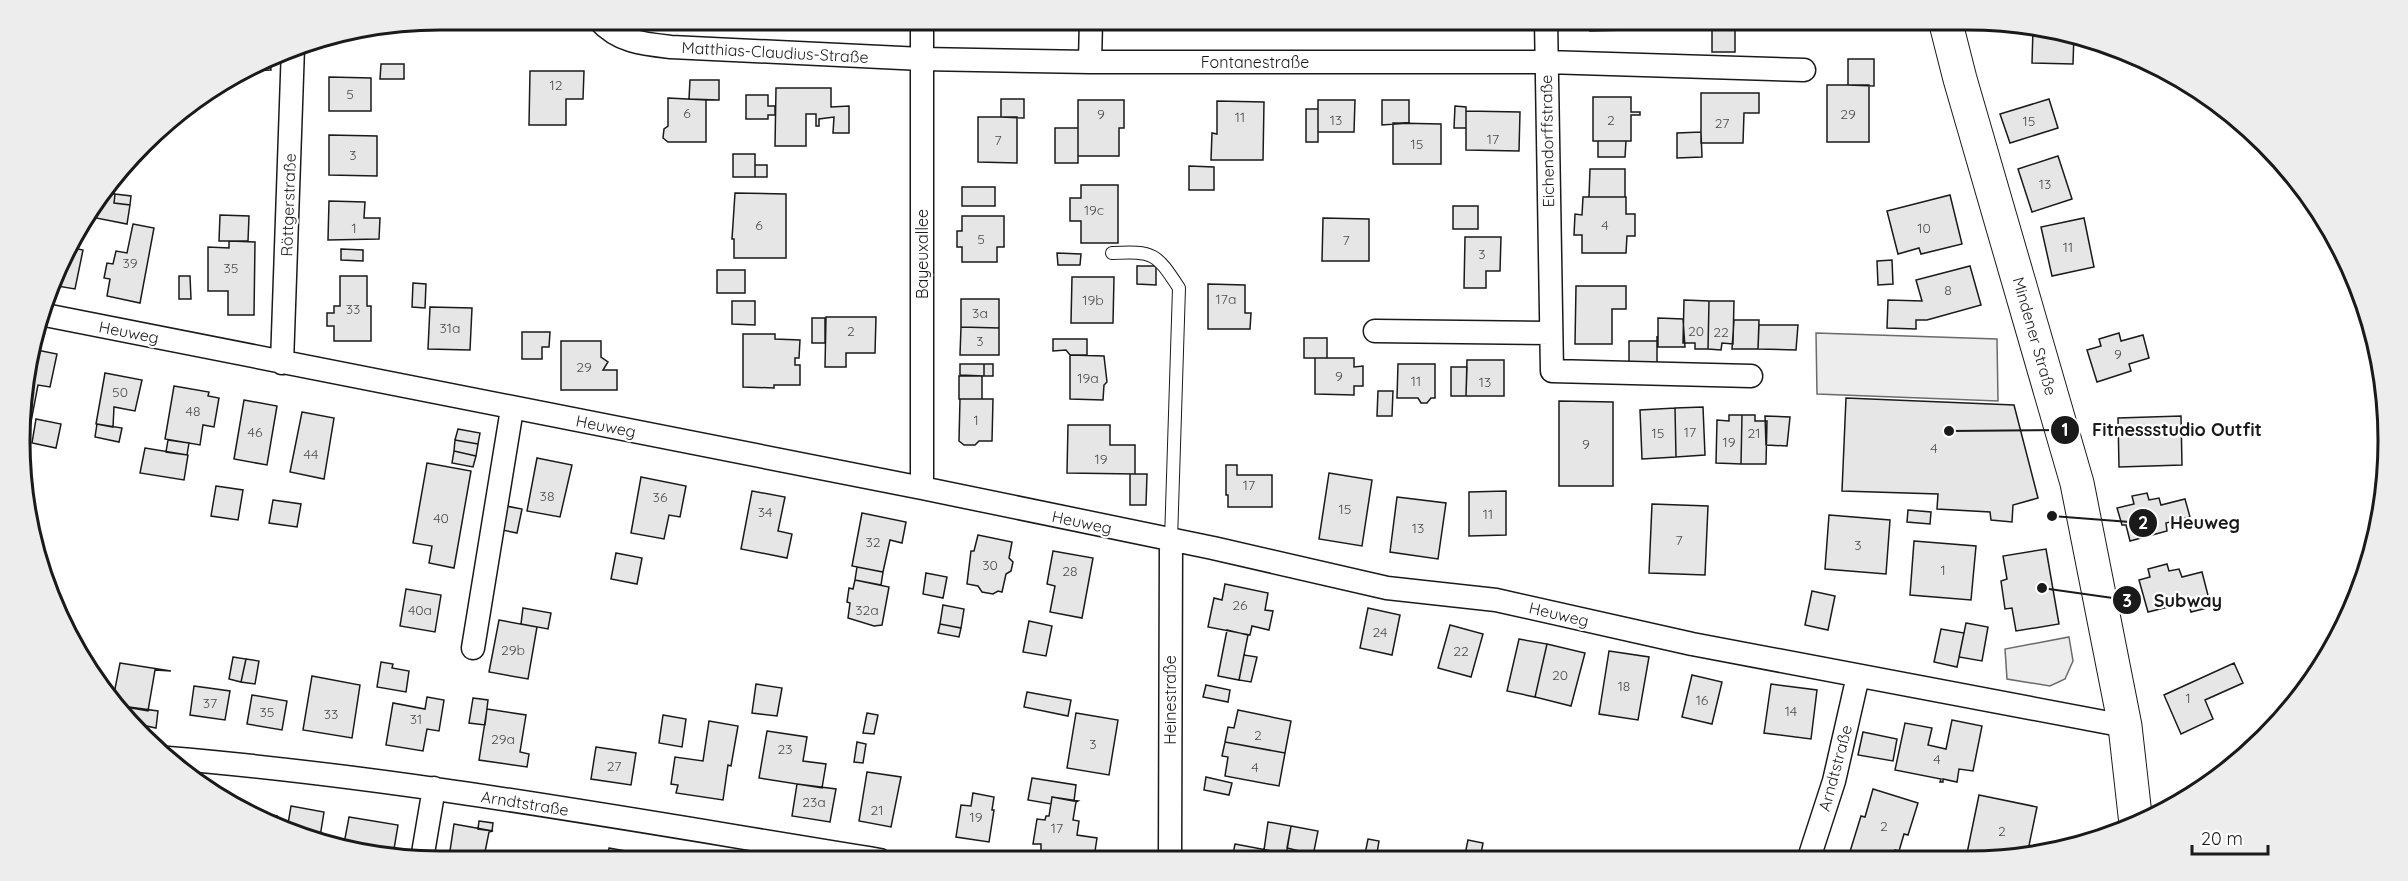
<svg xmlns="http://www.w3.org/2000/svg" width="2408" height="881" font-family="Quicksand,sans-serif">
<rect width="100%" height="100%" fill="#fff"/>
<path fill="#ededed" stroke="#6a6a6a" stroke-width="1.5" d="M1816,333L1997,339L1998,401L1817,394Z
M2069,637L2073,661L2065,679L2050,686L2007,679L2005,649Z"/>
<path fill="#e6e6e6" stroke="#1a1a1a" stroke-width="1.5" d="M1104,20H1149V27H1104Z
M1236,20H1281V28H1236Z
M1383,20H1427V27L1383,28Z
M1590,20H1627V30L1590,31Z
M1711,20H1747V29H1711Z
M2033,28L2074,34L2073,64L2032,63Z
M1712,29H1735V52H1712Z
M270,58L271,70L241,71Z
M1848,59H1874V86L1848,85Z
M381,64H404V79H380Z
M530,71H584L583,99H566V125H529Z
M329,77L371,78V111H329Z
M690,80H719V100L689,99Z
M1827,85H1869V142H1827Z
M776,88H831V107L849,106V133H833L834,117L819,119V126H816V114H806V146H775Z
M1701,93H1759V113H1744L1743,143H1701Z
M746,95H768V106H775V115H768V119H746Z
M1593,97H1631V112H1640V115H1631V141H1593Z
M668,98L706,100V142H668L663,138L664,129L668,126Z
M1001,99H1024V118L1001,117Z
M2049,99L2058,128L2010,143L2000,114Z
M1078,100H1124V128H1119V156H1078Z
M1318,100H1355L1354,132H1318Z
M1382,100H1409V123L1382,125Z
M1217,101L1264,102L1263,160H1211L1212,133L1217,134Z
M1455,106L1466,107V128H1454Z
M1306,109H1318V142H1306Z
M1466,111L1520,112L1519,151L1466,150Z
M978,117H1017V163L978,162Z
M1393,123L1441,124V164H1393Z
M1055,128H1078V163H1055Z
M1701,132L1702,157L1677,158V133Z
M329,135L377,136V176L329,175Z
M1598,141H1626L1625,157H1598Z
M733,154H755V177H733Z
M2058,156L2072,199L2032,212L2018,169Z
M755,165H767V177H755Z
M1189,166L1214,167V190H1189Z
M1590,169H1625V197H1589Z
M1081,185H1118V243H1081V221H1070V198H1081Z
M962,187H995V206H962Z
M107,193L115,194L114,203L130,205L127,224L96,218V205Z
M735,193L786,194V258H734V239H732Z
M115,194L131,196L130,205L114,203Z
M1950,195L1962,244L1921,254L1919,248L1898,254L1887,211Z
M1583,197H1626V214H1635V236H1627L1626,253H1582V235H1574L1575,214L1582,215Z
M329,201L365,202L364,218H380L379,239L328,240Z
M1453,206H1478V229H1453Z
M220,215L249,216L248,241H219Z
M962,216H1004V247H997V262H962V247H957V231H962Z
M1323,218L1369,219V261H1322Z
M2084,218L2094,267L2052,276L2041,227Z
M133,224L154,228L140,303L107,296L110,279L104,278L107,263L113,264L116,251L127,253Z
M1465,237H1501L1500,271H1486V288H1464Z
M229,241L255,242L254,315H228V291H208V247L229,248Z
M68,247L83,250L75,289L51,285Z
M341,249L363,250V261L341,260Z
M1057,253L1081,254L1080,265H1058Z
M1892,260L1893,284L1878,285L1877,261Z
M1137,266H1156V285L1137,284Z
M1970,266L1981,305L1927,320H1916V329L1887,328L1888,300L1922,301L1916,280Z
M717,270H745V293H717Z
M179,276H190L191,299H179Z
M340,276H367V306H371V341H334V326H327V313H334V306H340Z
M1072,277H1114L1113,323H1071Z
M413,283L426,284L425,308L412,307Z
M1208,284L1245,285V313H1251L1250,329H1208Z
M1576,286H1626V309H1612V344H1575Z
M961,299H999V328L961,327Z
M1684,300L1709,301L1708,349H1695V343H1683Z
M732,301H755V325L732,324Z
M1709,301H1734L1733,344L1722,343L1721,350L1708,349Z
M430,307L472,308L470,350L428,349Z
M826,317H876L875,353H846V367H825Z
M812,318H825V343H812Z
M1658,318L1683,319L1685,347H1658Z
M1734,320H1759L1758,349H1732Z
M1759,325H1798L1796,350L1758,349Z
M961,327L999,328V355H960Z
M522,332H550L549,347H542V359H522Z
M2119,333L2121,341L2143,335L2149,358L2129,364L2131,371L2097,382L2087,350L2101,346L2099,339Z
M743,334H775V339L800,340L799,358H795V365H800V385H774V388L743,387Z
M1657,336V363H1629V341H1657Z
M1304,338H1327V358H1304Z
M1053,339H1087V355H1070L1066,350L1053,351Z
M561,341H601V357L608,362L603,370H617V390H561Z
M32,349L57,354L50,387L38,385L30,427L24,426L23,385Z
M1070,355L1104,356L1107,382L1104,385L1103,400L1070,399Z
M1315,358H1354V367L1363,366V386H1354V395L1315,394Z
M1467,360H1504V396H1466Z
M960,364H984V376L960,375Z
M984,364H993V376H984Z
M1398,364H1435V398H1431L1427,403H1421L1418,398H1397Z
M1451,367H1467L1466,396H1451Z
M105,373L142,380L135,411L114,407L113,427L96,424Z
M959,376H982V399H959Z
M174,386L209,392L208,396L219,398L214,427L203,425L200,445L165,439Z
M1378,391H1393L1392,416H1377Z
M1846,398L2014,405L2038,498L2013,505L2012,522L1991,520L1990,512L1937,509L1938,494L1842,491Z
M960,399H993L992,441H979L975,445H964L959,441Z
M244,400L277,406L267,465L234,459Z
M1559,401L1613,402V486H1559Z
M1703,407L1705,455L1676,457L1675,408Z
M1675,408L1676,457L1642,459L1640,410Z
M302,412L334,418L324,479L290,472Z
M1729,415H1742L1741,464L1716,463L1717,420L1729,421Z
M1742,415H1755V421H1767L1766,464H1741Z
M1765,416L1790,417L1787,446L1766,445Z
M2181,416L2182,465L2119,467L2118,418Z
M36,419L61,424L56,448L32,443Z
M97,424L122,428L119,442L95,437Z
M1068,425H1110V445H1135V474L1067,473Z
M458,429L480,433L478,444L455,440Z
M168,440L189,443L187,455L166,452Z
M455,440L478,444L476,456L454,451Z
M145,448L188,455L184,480L140,473Z
M454,451L476,456L473,467L452,463Z
M537,458L572,465L560,517L527,511Z
M427,463L471,471L454,568L429,563L432,546L413,543Z
M1226,465H1237V475H1272V507H1228V495H1226Z
M1329,473L1372,480L1362,546L1319,539Z
M1130,474H1147L1146,505H1130Z
M641,477L686,486L680,517L669,515L664,539L631,533Z
M216,486L243,490L238,520L211,516Z
M752,491L785,497L778,531L792,534L787,558L741,549Z
M1506,491V535L1469,536V492Z
M2147,493L2149,500L2159,498L2161,505L2185,499L2190,517L2166,523L2167,531L2130,541L2126,525H2122L2117,508L2134,504L2132,496Z
M1397,497L1446,503L1438,559L1390,552Z
M273,500L301,504L297,527L269,523Z
M1652,504L1708,506L1705,575L1649,573Z
M506,506L522,509L517,533L502,530Z
M1908,510L1931,512L1930,524L1907,522Z
M862,513L906,522L902,543L890,540L883,572L852,566Z
M1829,515L1890,520L1886,574L1825,569Z
M978,535L1012,542L1009,558L1013,562L1011,571L1006,574L1002,592L998,591L993,594L982,592L978,586L967,584L971,551H974Z
M1914,541L1976,546L1971,600L1910,595Z
M2046,549L2059,624L2016,631L2012,608L2005,609L2001,581L2007,579L2003,556Z
M1053,551L1093,558L1082,618L1050,612L1055,586L1047,584Z
M616,553L642,558L637,584L611,579Z
M2167,564L2169,571L2179,569L2182,577L2202,572L2211,607L2191,612L2188,602L2148,612L2139,580L2150,577L2148,569Z
M857,567L883,572L881,585L855,580Z
M926,573L947,577L943,598L923,594Z
M855,580L889,587L882,625L874,626L848,618L850,603L847,602L849,588L853,589Z
M1225,584L1268,593L1265,610L1273,611L1269,630L1252,626L1250,635L1208,627L1214,598L1222,600Z
M406,589L441,595L435,632L400,626Z
M1812,591L1835,596L1828,630L1805,625Z
M943,605L964,609L961,628L940,624Z
M523,608L551,613L548,629L521,624Z
M1368,608L1400,615L1392,655L1360,648Z
M499,620L537,627L528,679L489,672Z
M1029,621L1052,626L1046,656L1023,652Z
M1966,623L1988,627L1982,661L1959,657Z
M940,624L961,628L959,637L938,633Z
M1450,625L1483,634L1471,677L1438,668Z
M1941,629L1964,633L1957,667L1934,662Z
M1227,630L1248,635L1239,680L1218,676Z
M1519,639L1547,644L1535,697L1507,691Z
M1547,644L1585,653L1571,706L1535,697Z
M1609,651L1649,657L1638,720L1599,714Z
M1244,655L1257,657L1251,682L1239,680Z
M233,657L246,659L241,682L229,679Z
M246,659L259,661L255,684L241,682Z
M381,662L393,664L392,668L409,671L406,692L377,687Z
M120,663L171,671L155,670L148,711L120,706L113,699Z
M2234,663L2243,683L2205,700L2213,719L2181,734L2164,695Z
M1692,675L1722,682L1712,724L1682,717Z
M312,676L360,685L352,738L303,730Z
M756,684L782,688L777,716L752,713Z
M1771,684L1817,690L1811,739L1764,733Z
M1206,685L1230,690L1228,702L1203,697Z
M194,686L230,691L225,720L190,715Z
M1027,692L1071,700L1068,716L1024,707Z
M252,695L287,701L282,730L247,724Z
M427,697L444,700L439,731L427,729L423,751L386,745L393,703L425,709Z
M473,698L488,700L485,725L469,723Z
M129,707L158,711L156,728L137,724L127,714Z
M487,709L526,715L520,752L529,754L527,767L479,760Z
M1238,710L1291,721L1285,753L1225,742L1228,727L1234,728Z
M867,713L878,715L874,734L863,733Z
M1076,713L1118,720L1109,775L1067,768Z
M663,715L686,719L682,747L659,743Z
M1952,720L1982,726L1973,771L1959,769L1957,782L1943,779V782H1940L1941,779L1895,770L1905,723L1932,728L1928,745L1946,749Z
M709,721L738,726L731,766L728,765L723,800L676,793L678,785L671,784L675,757L703,761Z
M767,731L807,737L803,761L826,764L822,788L759,778Z
M1863,732L1897,739L1893,761L1858,755Z
M857,742L866,744L863,763L854,762Z
M1225,742L1285,753L1279,786L1225,776L1228,757L1222,756Z
M596,747L636,753L631,785L591,779Z
M867,772L901,777L891,827L859,821Z
M1206,777L1232,783L1229,795L1204,790Z
M1032,778L1076,785L1074,801L1052,797L1051,804L1028,800Z
M797,784L836,789L830,822L792,816Z
M1873,789L1918,803L1908,835L1904,834L1899,851L1895,850L1893,858H1848L1861,816L1865,817Z
M973,793L994,797L992,810H994L989,842L956,837L961,805L971,806Z
M1979,795L2037,807L2027,855L2030,856L2023,858H1966Z
M1052,797L1078,801L1076,802L1073,820L1079,821L1077,835L1097,838L1094,858L1057,853L1056,856L1041,854V844H1033L1037,819L1045,820L1046,816H1049Z
M291,806L324,812L319,843L287,830Z
M254,813L277,816L275,826L255,818Z
M349,817L398,825L393,855L343,849Z
M479,821L493,823L492,831L478,829Z
M1268,822L1291,826L1286,856L1264,850Z
M454,824L493,831L489,832L484,857L488,858L450,851Z
M1291,826L1318,831L1314,851L1308,853L1287,848Z
M1368,839L1379,841L1376,859H1364Z
M1468,840L1483,843L1480,859H1464Z
M1235,844L1272,851L1271,860H1225V857L1232,859Z
M609,848L643,854L642,861H607Z
M450,851L488,858H484V861H448Z"/>
<g fill="none" stroke-linecap="round" stroke-linejoin="round">
<defs>
<path id="service" d="M1112,253C1154,251 1156,253 1179,288L1171,540"/>
<path id="minor" d="M599,20C619,42 643,44 671,47L922,59L1090,62H1546L1804,70
M1546,20L1552,371L1751,376
M1090,62L1091,20
M40,314L922,488L1213,548L1387,588L1496,600L1692,644L2125,726
M1375,331L1551,333
M282,363L293,47
M922,488V20
M473,648L512,409
M168,758C407,778 643,822 880,860
M1809,858L1834,781L1858,676
M422,859L434,788
M1170,860L1171,540"/>
<path id="primary" d="M1945,20L1960,79L2077,483L2125,726L2136,824"/>
</defs>
<use href="#service" stroke="#1a1a1a" stroke-width="14"/>
<use href="#minor" stroke="#1a1a1a" stroke-width="25"/>
<use href="#primary" stroke="#1a1a1a" stroke-width="35"/>
<use href="#service" stroke="#fff" stroke-width="12"/>
<use href="#minor" stroke="#fff" stroke-width="22"/>
<use href="#primary" stroke="#fff" stroke-width="33"/>
</g>
<g text-anchor="middle" stroke-width="4.5" stroke-linejoin="round" paint-order="stroke">
<g font-size="14" fill="#4d4d4d">
<text x="556" y="90">12</text>
<text x="350" y="99">5</text>
<text x="687" y="118">6</text>
<text x="1101" y="119">9</text>
<text x="1848" y="119">29</text>
<text x="1240" y="122">11</text>
<text x="1336" y="125">13</text>
<text x="1611" y="125">2</text>
<text x="2029" y="126">15</text>
<text x="1722" y="128">27</text>
<text x="1493" y="144">17</text>
<text x="998" y="145">7</text>
<text x="1417" y="149">15</text>
<text x="353" y="160">3</text>
<text x="2045" y="189">13</text>
<text x="1094" y="215">19c</text>
<text x="759" y="230">6</text>
<text x="1605" y="230">4</text>
<text x="354" y="233">1</text>
<text x="1924" y="233">10</text>
<text x="981" y="244">5</text>
<text x="1346" y="245">7</text>
<text x="2068" y="252">11</text>
<text x="1482" y="259">3</text>
<text x="130" y="268">39</text>
<text x="231" y="273">35</text>
<text x="1948" y="295">8</text>
<text x="1226" y="304">17a</text>
<text x="1093" y="305">19b</text>
<text x="353" y="314">33</text>
<text x="980" y="318">3a</text>
<text x="450" y="333">31a</text>
<text x="851" y="336">2</text>
<text x="1696" y="336">20</text>
<text x="1721" y="337">22</text>
<text x="980" y="346">3</text>
<text x="2118" y="359">9</text>
<text x="584" y="372">29</text>
<text x="1339" y="381">9</text>
<text x="1088" y="383">19a</text>
<text x="1416" y="386">11</text>
<text x="1485" y="387">13</text>
<text x="120" y="397">50</text>
<text x="193" y="416">48</text>
<text x="976" y="425">1</text>
<text x="255" y="437">46</text>
<text x="1690" y="437">17</text>
<text x="1658" y="438">15</text>
<text x="1754" y="438">21</text>
<text x="1729" y="447">19</text>
<text x="1586" y="449">9</text>
<text x="1934" y="453">4</text>
<text x="311" y="459">44</text>
<text x="1101" y="464">19</text>
<text x="1249" y="490">17</text>
<text x="547" y="501">38</text>
<text x="660" y="502">36</text>
<text x="1345" y="514">15</text>
<text x="765" y="517">34</text>
<text x="1488" y="519">11</text>
<text x="441" y="523">40</text>
<text x="1418" y="533">13</text>
<text x="1679" y="545">7</text>
<text x="873" y="547">32</text>
<text x="1858" y="550">3</text>
<text x="990" y="570">30</text>
<text x="1943" y="575">1</text>
<text x="1070" y="576">28</text>
<text x="1240" y="610">26</text>
<text x="420" y="615">40a</text>
<text x="867" y="615">32a</text>
<text x="1380" y="637">24</text>
<text x="513" y="655">29b</text>
<text x="1461" y="656">22</text>
<text x="1560" y="680">20</text>
<text x="1624" y="691">18</text>
<text x="2188" y="703">1</text>
<text x="1702" y="705">16</text>
<text x="210" y="708">37</text>
<text x="1791" y="716">14</text>
<text x="267" y="717">35</text>
<text x="331" y="719">33</text>
<text x="416" y="724">31</text>
<text x="1258" y="740">2</text>
<text x="503" y="744">29a</text>
<text x="1093" y="749">3</text>
<text x="785" y="754">23</text>
<text x="1937" y="764">4</text>
<text x="614" y="771">27</text>
<text x="1255" y="772">4</text>
<text x="814" y="807">23a</text>
<text x="877" y="815">21</text>
<text x="976" y="822">19</text>
<text x="1884" y="831">2</text>
<text x="1057" y="833">17</text>
<text x="2002" y="836">2</text>
</g>
<g font-size="16" fill="#1a1a1a" stroke="#fff">
<text transform="translate(775 52) rotate(3)" y="6">Matthias-Claudius-Straße</text>
<text x="1255" y="68">Fontanestraße</text>
<text transform="translate(1547 141) rotate(-91)" y="6">Eichendorffstraße</text>
<text transform="translate(288 205) rotate(-88)" y="6">Röttgerstraße</text>
<text transform="translate(922 254) rotate(-90)" y="6">Bayeuxallee</text>
<text transform="translate(129 332) rotate(11)" y="6">Heuweg</text>
<text transform="translate(2035 336) rotate(74)" y="6">Mindener Straße</text>
<text transform="translate(606 426) rotate(11)" y="6">Heuweg</text>
<text transform="translate(1082 522) rotate(12)" y="6">Heuweg</text>
<text transform="translate(1559 614) rotate(13)" y="6">Heuweg</text>
<text transform="translate(1170 700) rotate(-90)" y="6">Heinestraße</text>
<text transform="translate(1835 768) rotate(-75)" y="6">Arndtstraße</text>
<text transform="translate(525 803) rotate(9)" y="6">Arndtstraße</text>
</g>
</g>
<path d="M0 0H2408V881H0ZM440 30H1968A410 410 0 0 1 2378 440V441A410 410 0 0 1 1968 851H440A410 410 0 0 1 30 441V440A410 410 0 0 1 440 30Z" fill="#ededed" fill-rule="evenodd"/>
<path fill="none" stroke="#1a1a1a" stroke-width="3" d="M440 30H1968A410 410 0 0 1 2378 440V441A410 410 0 0 1 1968 851H440A410 410 0 0 1 30 441V440A410 410 0 0 1 440 30Z"/>
<path fill="none" stroke="#1a1a1a" stroke-width="2" d="M1949 431L2065 430M2052 516L2143 523M2042 588L2127 600"/>
<g fill="#1a1a1a" stroke="#fff" stroke-width="2">
<circle cx="1949" cy="431" r="6"/>
<circle cx="2052" cy="516" r="6"/>
<circle cx="2042" cy="588" r="6"/>
<circle cx="2065" cy="430" r="15"/>
<circle cx="2143" cy="523" r="15"/>
<circle cx="2127" cy="600" r="15"/>
</g>
<g font-size="18" text-anchor="middle" font-weight="bold" fill="#fff">
<text x="2065" y="436">1</text>
<text x="2143" y="529">2</text>
<text x="2127" y="607">3</text>
</g>
<g font-size="18" text-anchor="middle" font-weight="bold" fill="#1a1a1a" stroke="#fff" stroke-width="4.5" stroke-linejoin="round" paint-order="stroke">
<text x="2177" y="436">Fitnessstudio Outfit</text>
<text x="2205" y="529">Heuweg</text>
<text x="2188" y="607">Subway</text>
</g>
<path d="M2192 845v9h76v-9" fill="none" stroke="#1a1a1a" stroke-width="3"/>
<text x="2201" y="845" font-size="18" fill="#1a1a1a" stroke="#ffffff" stroke-width="4.5" paint-order="stroke">20 m</text>
</svg>
